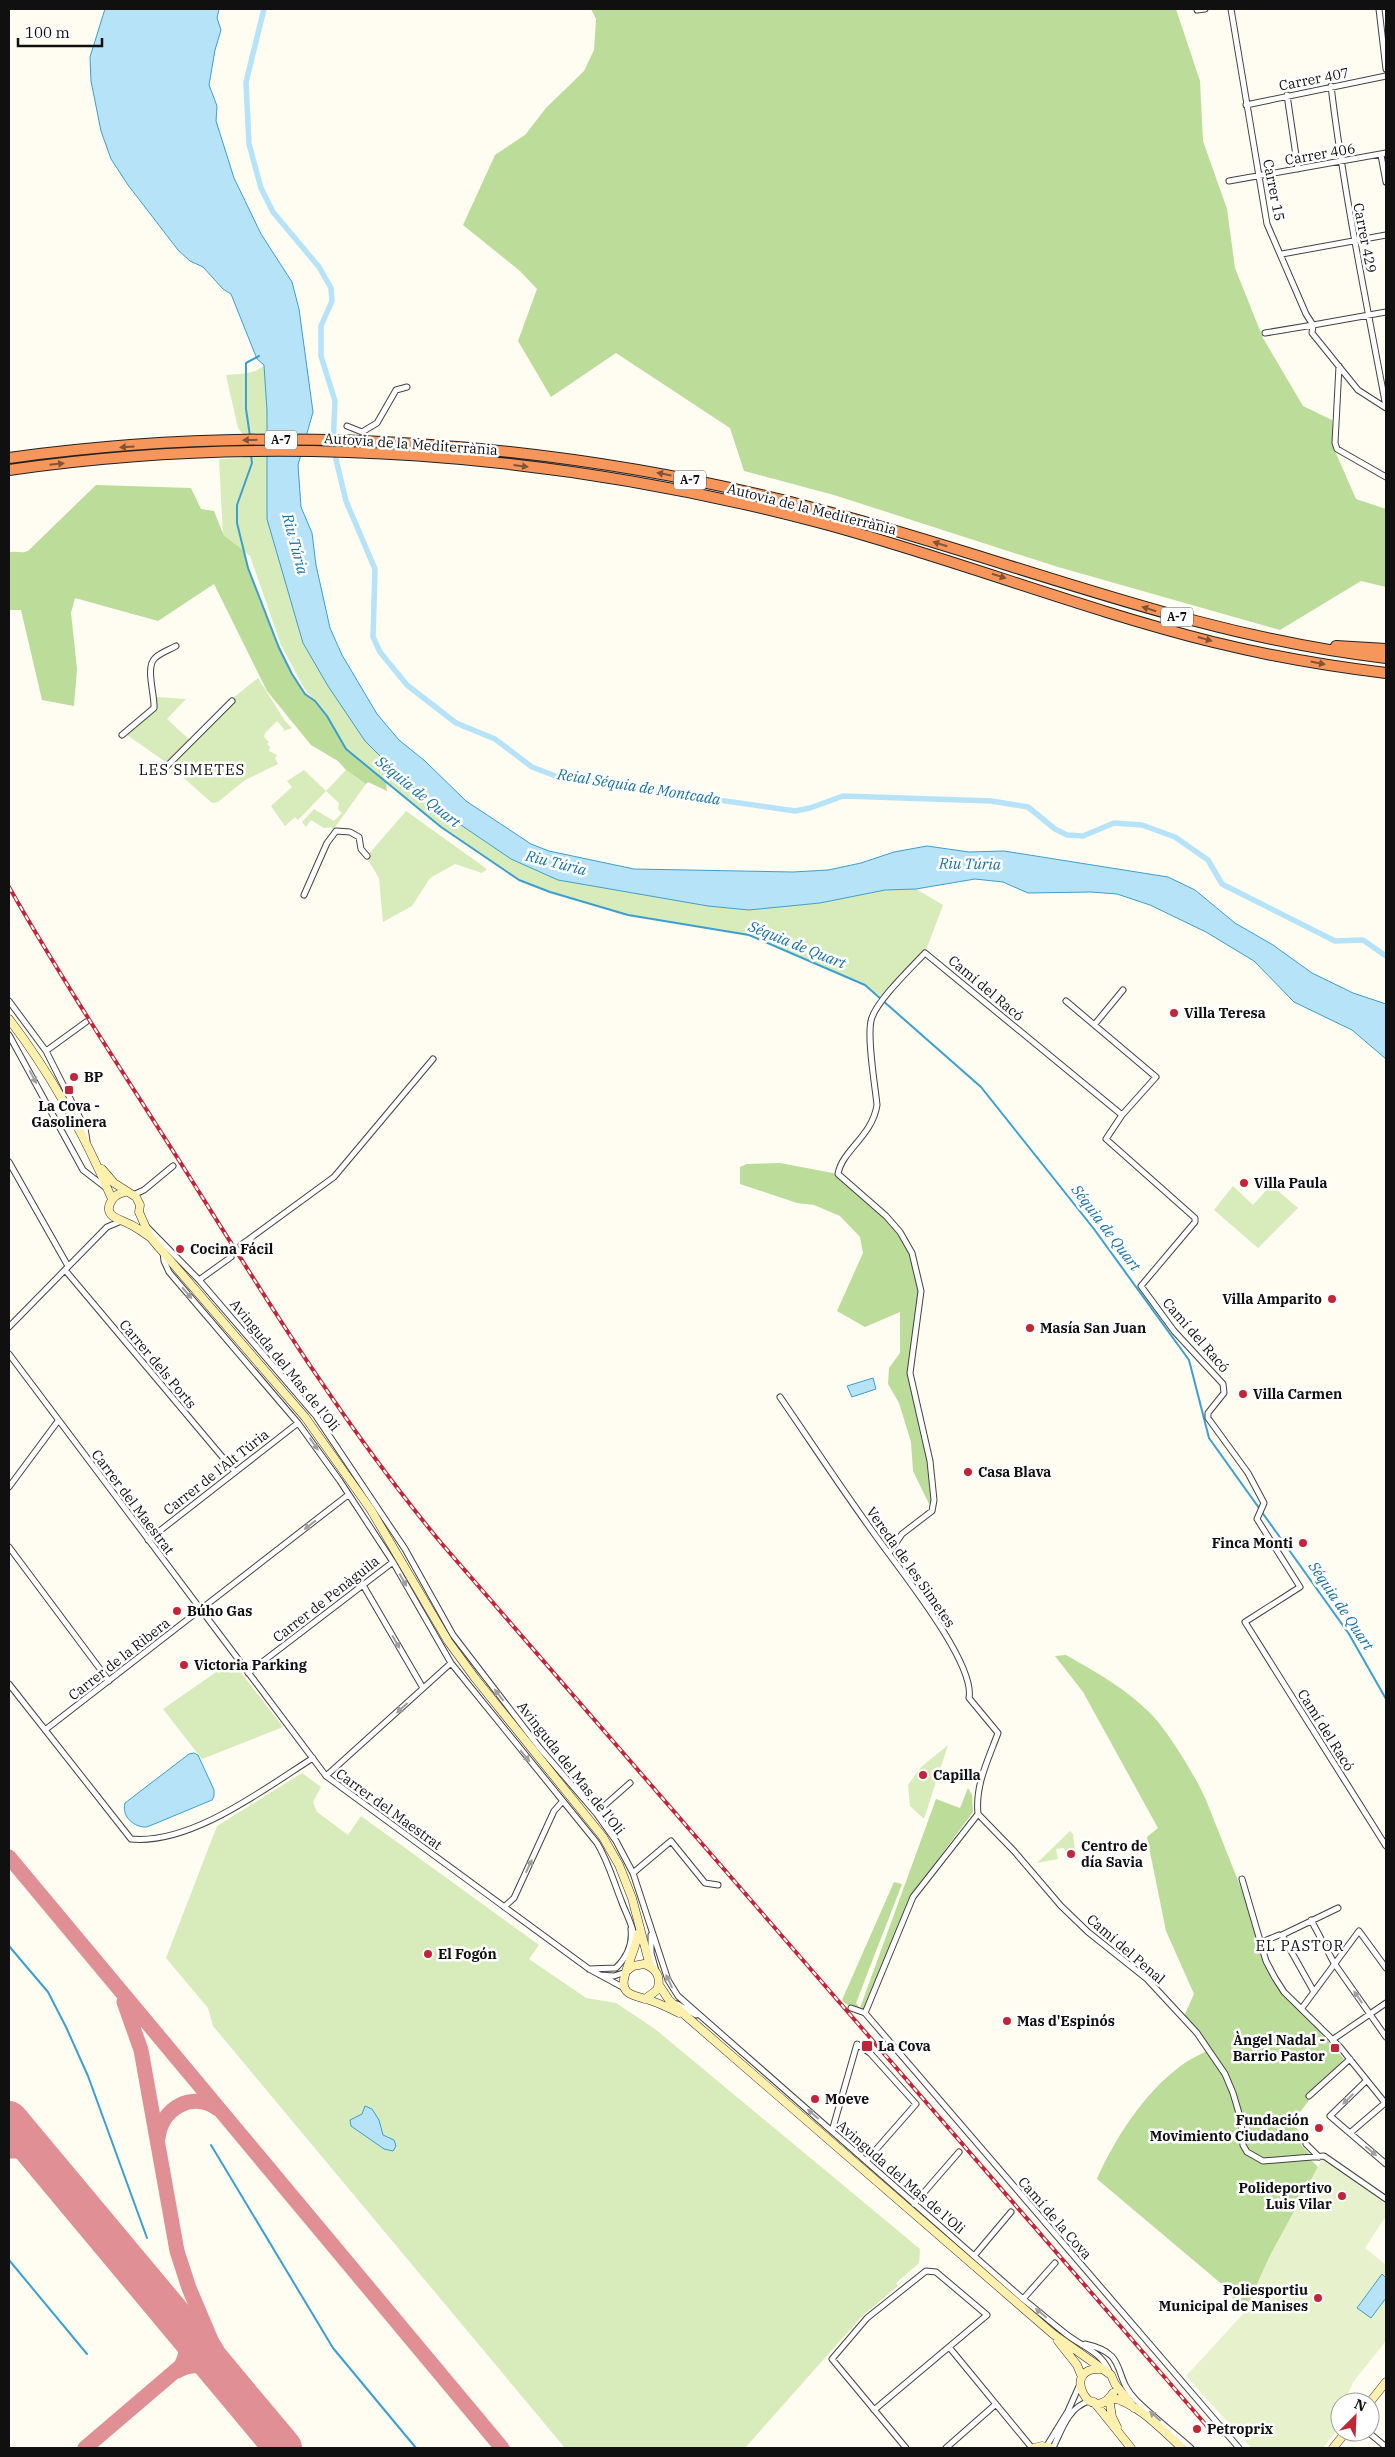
<svg xmlns="http://www.w3.org/2000/svg" width="1395" height="2457" font-family="'IBM Plex Serif',serif">
<rect width="100%" height="100%" fill="#fffcf2"/>
<path fill="#d7ebbb" d="M264,365L267,411V519L303,643L402,778L458,823L511,859L558,880L708,906L749,910L820,903L885,890L916,889L943,905L925,953L884,999L864,985L749,935L628,915L550,892L519,880L441,827L346,749L327,716L304,688L281,645L250,556L223,536L219,459L243,458L245,437L238,428L226,375C238,374 255,375 264,365Z
M258,678L285,721L292,728L283,731L284,729L277,721L265,733L264,737L269,742L267,744L270,747L269,751L277,755L275,758L278,764L245,780L218,802L212,803L167,763L127,735L157,709V697L186,699L167,719L191,741L233,698Z
M304,770L326,791L346,770L366,784L333,830L331,827L324,828L311,820L306,827L302,822L314,809L334,821L342,813L338,809L339,803L326,791L298,820L295,817L285,826L271,806L292,787L287,781Z
M406,811L487,869L482,873L455,864L430,878L412,906L383,922L379,878L368,860V855Z
M1271,1185L1298,1208L1258,1248L1214,1210L1233,1186L1253,1205Z
M232,1661L283,1727L202,1759L163,1709Z
M948,1745L924,1819L910,1806L908,1785L921,1767Z
M302,1773L321,1787L313,1802L317,1812L348,1835L361,1816L539,1945L529,1959L586,1998L616,2003L655,2029L920,2249L919,2263L896,2283L898,2286L862,2316L745,2448H565L213,2026L208,2008L166,1958L217,1826Z
M1070,1831L1073,1834L1075,1851H1065L1064,1848L1056,1849L1058,1859L1037,1863Z"/>
<path fill="#bcdc9a" d="M591,9H1176L1200,81L1203,141L1227,209L1235,268L1263,338L1303,406L1332,420L1335,451L1356,499L1386,509V587L1361,581L1280,630L1058,567L834,495L744,471L730,428L616,353L551,397L518,341L537,289L520,271L463,225L495,155L525,135L546,108L584,71L594,50L596,19Z
M96,485L191,488L201,509L214,511L224,536L243,550L260,602L292,674L305,694L315,701L327,716L346,749L386,781L387,791L368,782L366,784L346,770L338,761L311,745L267,691L214,584L158,621L75,598L71,613L77,669L74,706L42,700L21,610H9V553C15,550 21,554 28,551Z
M780,1163L838,1174L864,1196L900,1232L918,1271L921,1291L910,1373L927,1445L934,1500L929,1504L913,1471L911,1442L899,1403L888,1384L889,1368L900,1353V1312L865,1327L837,1311L863,1253L860,1237L840,1216L814,1205L797,1203L740,1184V1167L747,1164Z
M1066,1655C1096,1672 1128,1690 1152,1715C1169,1733 1196,1777 1206,1800L1260,1936L1264,1961L1272,1980L1284,1997L1300,2010L1344,2059L1323,2082L1306,2095L1310,2099L1291,2124L1307,2137L1301,2145L1312,2156L1309,2158L1318,2167L1270,2256L1244,2313L1224,2286L1097,2179C1117,2133 1159,2069 1208,2051L1227,2075L1184,2016L1194,1994L1166,1931L1147,1837L1158,1828L1083,1692L1055,1656Z
M968,1788L972,1795L973,1812L913,1893L863,2010L846,2004L842,2000L894,1882L902,1884L856,2003L860,2008L936,1799L960,1808Z"/>
<path fill="#e7f2cd" d="M1324,2156L1386,2205V2216L1365,2248L1386,2265V2341L1354,2381L1344,2402H1340V2426L1323,2448H1251L1186,2376L1244,2313L1269,2258Z"/>
<path fill="#b6e3f7" stroke="#3c9fcf" d="M105,9H219L217,18L221,30L215,50L209,85L217,106L216,121L234,178L261,234L292,282L299,309L313,412L298,465L301,507L312,533L316,565L330,628L342,655L377,714L399,740L425,761L466,801L531,844L549,851L634,869L793,872L828,870L861,863L894,852L927,846L969,852L1004,851L1168,877L1195,890L1235,923L1273,945L1312,973L1353,993L1386,1004V1059L1352,1030L1294,1002L1254,961L1206,932L1150,905L1117,894L1091,892L1028,893L1003,882L975,879L916,889L885,890L820,903L749,910L708,906L558,880L511,859L458,823L402,778L365,741L328,686L303,643L267,519V411L264,365L257,359L231,294L223,289L203,267L190,261L178,250L128,185L111,159L101,131L91,81L90,57Z
M873,1378L876,1389L852,1397L847,1386Z
M194,1753L198,1755L214,1790V1796L212,1800L147,1827C135,1828 121,1817 125,1803L189,1754Z
M365,2106L372,2109L379,2120L383,2135L394,2140L396,2146L393,2151L384,2149L351,2126L350,2120L362,2114Z
M1382,2274L1386,2278V2298L1371,2318L1357,2308Z"/>
<g fill="none" stroke-linecap="round" stroke-linejoin="round">
<path stroke="#3c9fcf" stroke-width="2" d="M250,436L246,409V363L259,356
M251,455L252,463L237,505V523L248,568L279,648L292,674L305,694L315,701L327,716L346,749L441,827L519,880L550,892L628,915L749,935L865,985L981,1087L1094,1229L1189,1360L1209,1438L1349,1634L1386,1699
M9,1946L48,1992L66,2027L88,2076L147,2238
M211,2145L333,2348L416,2448
M9,2260L87,2354"/>
<path stroke="#b6e3f7" stroke-width="5.5" d="M264,9L246,82L249,144L261,188L273,212L319,267L331,288L332,301L321,326V356L335,401L333,447L346,501L375,569L373,637L380,652L407,685L456,723L495,739L532,767L558,777L795,811L810,808L843,796L991,801L1028,807L1055,829L1067,835L1083,836L1114,823L1142,825L1175,837L1208,860L1222,884L1335,941L1363,940L1386,956"/>
<path stroke="#e09094" stroke-width="15" d="M9,1857L502,2448
M124,2002L141,2050L177,2251L189,2288L211,2340L251,2410
M158,2138C161,2109 192,2090 218,2109
M9,2151H26L41,2159
M177,2371C194,2362 208,2365 223,2377
M85,2448L181,2366C189,2351 187,2340 180,2325"/>
<path stroke="#e09094" stroke-width="38" d="M9,2120L283,2448"/>
<defs>
<path id="street" d="M1231,9L1267,224L1306,314L1313,325L1386,312
M1379,9L1386,69
M1197,10L1205,9
M1331,86C1344,194 1366,300 1386,407
M1287,95L1298,169
M1246,105L1386,76
M1381,155L1386,182
M1229,181L1386,153
M1282,254L1386,235
M1265,333L1313,325L1312,333L1358,390L1386,408
M1339,366L1335,443L1337,449L1386,477
M347,426L362,432L377,423L396,390L407,387
M122,735L154,708C155,695 145,667 155,658C160,653 169,650 176,646
M167,766L232,701
M304,895L327,843L336,831L350,832L359,837L361,849L367,856
M9,1001L46,1051L85,1128L87,1141
M1066,1001L1156,1077L1122,1115
M1095,1024L1123,990
M9,1035L83,1170L105,1187
M46,1051L86,1022
M9,1162L68,1266
M133,1195L144,1190L173,1166
M146,1226L199,1280L316,1416L405,1549L453,1635L539,1747L596,1813L616,1841L633,1873L668,1980L678,1996L1023,2299C1038,2311 1052,2323 1066,2334C1084,2348 1101,2351 1110,2373
M241,1245L334,1177L433,1059
M163,1252L164,1261L169,1272L298,1423L340,1481L393,1562L451,1663L597,1843C608,1861 613,1880 621,1900C626,1914 633,1925 635,1940
M65,1270L235,1472
M199,1280L231,1257
M9,1327L107,1227L119,1222
M9,1354L326,1776L589,1969L626,1989
M780,1397C811,1442 841,1488 873,1532C895,1564 976,1662 969,1698L998,1733C988,1760 975,1785 978,1814
M9,1487L58,1421
M148,1540L298,1423
M9,1547L109,1681
M889,1553L902,1534L932,1511L934,1500L930,1461L910,1373L921,1291L912,1253L900,1232L886,1216L838,1174C842,1150 872,1137 877,1105C875,1085 867,1039 871,1021C874,1003 912,967 925,953L1122,1115L1106,1139L1195,1218V1222L1141,1286L1174,1331L1223,1384L1224,1393L1208,1413V1418L1248,1473L1264,1503L1257,1519L1300,1587L1245,1622L1386,1846
M363,1585L423,1688
M248,1673L393,1562
M9,1684L131,1839C191,1845 264,1789 313,1758
M45,1730L348,1495
M326,1776L451,1663
M596,1813L630,1783
M978,1814L1014,1851L1061,1906L1088,1932L1147,1979L1197,2033L1225,2074L1233,2093L1241,2120L1243,2145L1247,2152L1263,2161L1324,2156L1386,2199
M633,1873L671,1841L705,1883L718,1885
M1242,1879L1266,1961L1275,1978L1284,1992L1340,2047L1386,2104
M504,1907L514,1898L554,1811L562,1802
M1311,1920L1334,1963L1386,2037
M651,1935V1953L656,1971
M1262,1942L1279,1935
M589,1969L616,1968C627,1957 633,1945 631,1929
M600,1975L614,1976L626,1972
M1314,1992L1282,1935L1338,1908
M677,2004L696,2015
M851,2008L865,2013L1239,2448
M1302,2008L1359,1931L1386,1968
M865,2013L913,1897L978,1814
M1332,2040L1386,2003
M1366,2081L1330,2116L1386,2164
M1309,2096L1350,2059
M832,2131L857,2044L870,2053L916,2104L866,2161
M1350,2133L1385,2103
M1306,2144L1319,2157
M914,2204L959,2152
M974,2256L1011,2212
M1023,2299L1055,2263
M1085,2344C1130,2354 1111,2375 1136,2400C1153,2417 1173,2432 1191,2448
M949,2347L1032,2448
M874,2410L987,2315L936,2272L926,2271L867,2318L832,2359L906,2448
M1368,2432L1386,2447
M1046,2447L1068,2411L1080,2384
M946,2448L996,2404
M1053,2448C1062,2429 1068,2408 1089,2401"/>
<path id="secondary" d="M9,1019C51,1074 85,1136 112,1199
M102,1169L114,1183L136,1197L140,1205L139,1212L150,1237
M125,1192C120,1193 115,1195 112,1200C101,1217 121,1219 129,1224C137,1227 143,1233 150,1237L305,1417L371,1510L448,1641L475,1678L603,1837L619,1865L632,1898L650,1966
M638,1934C635,1951 627,1964 624,1979C621,1995 636,1996 646,1999C657,2002 669,2008 679,2013
M628,1970L633,1966L644,1964C656,1968 662,1977 657,1990L645,1999
M659,1985L669,2000L686,2016L1053,2334L1111,2375L1115,2384L1134,2408
M1058,2341L1077,2365L1082,2377
M1101,2369C1059,2366 1091,2428 1113,2393
M1110,2397C1138,2403 1162,2430 1182,2448
M1109,2398L1112,2417L1117,2427
M1094,2402L1131,2448
M1370,2402L1386,2382
M1034,2448L1042,2446L1050,2448
M1333,2448L1346,2432"/>
<path id="highway" d="M9,458C278,421 558,440 821,510C1009,559 1191,636 1386,658
M9,470C278,431 558,453 821,523C952,558 1081,609 1213,642C1270,656 1328,666 1386,673
M1336,646L1386,649"/>
</defs>
<use href="#street" stroke="#434343" stroke-width="7"/>
<use href="#secondary" stroke="#323232" stroke-width="9"/>
<use href="#highway" stroke="#212121" stroke-width="12"/>
<use href="#street" stroke="#fff" stroke-width="5"/>
<use href="#secondary" stroke="#fff0ad" stroke-width="8"/>
<use href="#highway" stroke="#f6965a" stroke-width="10"/>
<defs>
<path id="rail" d="M9,887C65,985 128,1080 189,1176C268,1302 346,1429 442,1544L1213,2433"/>
</defs>
<use href="#rail" stroke="#c22537" stroke-width="4"/>
<use href="#rail" stroke="#fff" stroke-width="2" stroke-dasharray="5.5" stroke-linecap="butt"/>
</g>
<defs><path id="oneway-solid" d="M-6-.8H1V-3.2L6.5 0L1 3.2V.8H-6Z" transform="scale(1.25)"/></defs>
<g fill="#835335">
<use href="#oneway-solid" transform="translate(250 440) rotate(179)"/>
<use href="#oneway-solid" transform="translate(127 447) rotate(176)"/>
<use href="#oneway-solid" transform="translate(57 464) rotate(-6)"/>
<use href="#oneway-solid" transform="translate(521 466) rotate(7)"/>
<use href="#oneway-solid" transform="translate(664 474) rotate(-169)"/>
<use href="#oneway-solid" transform="translate(940 544) rotate(-163)"/>
<use href="#oneway-solid" transform="translate(999 576) rotate(18)"/>
<use href="#oneway-solid" transform="translate(1149 609) rotate(-163)"/>
<use href="#oneway-solid" transform="translate(1205 639) rotate(16)"/>
<use href="#oneway-solid" transform="translate(1318 663) rotate(11)"/>
</g>
<g fill="#9f9f9f">
<use href="#oneway-solid" transform="translate(33 1077) rotate(62)"/>
<use href="#oneway-solid" transform="translate(187 1293) rotate(49)"/>
<use href="#oneway-solid" transform="translate(314 1444) rotate(55)"/>
<use href="#oneway-solid" transform="translate(310 1525) rotate(142)"/>
<use href="#oneway-solid" transform="translate(403 1580) rotate(61)"/>
<use href="#oneway-solid" transform="translate(396 1642) rotate(60)"/>
<use href="#oneway-solid" transform="translate(499 1695) rotate(-128)"/>
<use href="#oneway-solid" transform="translate(402 1708) rotate(138)"/>
<use href="#oneway-solid" transform="translate(525 1756) rotate(51)"/>
<use href="#oneway-solid" transform="translate(529 1866) rotate(-65)"/>
<use href="#oneway-solid" transform="translate(669 1981) rotate(-115)"/>
<use href="#oneway-solid" transform="translate(1358 1997) rotate(-125)"/>
<use href="#oneway-solid" transform="translate(1348 2099) rotate(136)"/>
<use href="#oneway-solid" transform="translate(813 2114) rotate(-139)"/>
<use href="#oneway-solid" transform="translate(1371 2151) rotate(40)"/>
<use href="#oneway-solid" transform="translate(1041 2313) rotate(-140)"/>
<use href="#oneway-solid" transform="translate(1155 2416) rotate(-139)"/>
</g>
<g fill="#c22537" stroke="#fff" stroke-width="2">
<circle cx="1174" cy="1013" r="5"/>
<circle cx="74" cy="1077" r="5"/>
<rect x="64" y="1085" width="10" height="10" rx="2.5"/>
<circle cx="1244" cy="1183" r="5"/>
<circle cx="180" cy="1249" r="5"/>
<circle cx="1332" cy="1299" r="5"/>
<circle cx="1030" cy="1328" r="5"/>
<circle cx="1243" cy="1394" r="5"/>
<circle cx="968" cy="1472" r="5"/>
<circle cx="1303" cy="1543" r="5"/>
<circle cx="177" cy="1611" r="5"/>
<circle cx="184" cy="1665" r="5"/>
<circle cx="923" cy="1775" r="5"/>
<circle cx="1071" cy="1854" r="5"/>
<circle cx="428" cy="1954" r="5"/>
<circle cx="1007" cy="2021" r="5"/>
<rect x="861" y="2040" width="12" height="12" rx="2.5"/>
<rect x="1330" y="2043" width="10" height="10" rx="2.5"/>
<circle cx="815" cy="2099" r="5"/>
<circle cx="1319" cy="2128" r="5"/>
<circle cx="1342" cy="2196" r="5"/>
<circle cx="1318" cy="2298" r="5"/>
<circle cx="1197" cy="2429" r="5"/>
</g>
<g text-anchor="middle" stroke-width="5" stroke-linejoin="round" paint-order="stroke">
<g fill="#fff" stroke="#585858" stroke-width="1">
<rect x="265" y="430.5" width="32" height="19" rx="4"/>
<rect x="674" y="470.5" width="32" height="19" rx="4"/>
<rect x="1161" y="607.5" width="32" height="19" rx="4"/>
</g>
<g font-size="12" font-weight="bold" fill="#101010">
<text x="281" y="444">A-7</text>
<text x="690" y="484">A-7</text>
<text x="1177" y="621">A-7</text>
</g>
<g font-size="14" fill="#101010" stroke="#fff">
<text transform="translate(1314 79) rotate(-11)" y="5">Carrer 407</text>
<text transform="translate(1320 154) rotate(-10)" y="5">Carrer 406</text>
<text transform="translate(1274 190) rotate(79)" y="5">Carrer 15</text>
<text transform="translate(1365 238) rotate(79)" y="5">Carrer 429</text>
<text transform="translate(411 444) rotate(4)" y="5">Autovia de la Mediterrània</text>
<text transform="translate(812 509) rotate(14)" y="5">Autovia de la Mediterrània</text>
<text transform="translate(986 988) rotate(40)" y="5">Camí del Racó</text>
<text transform="translate(1196 1335) rotate(49)" y="5">Camí del Racó</text>
<text transform="translate(158 1364) rotate(50)" y="5">Carrer dels Ports</text>
<text transform="translate(285 1365) rotate(51)" y="5">Avinguda del Mas de l'Oli</text>
<text transform="translate(216 1472) rotate(-38)" y="5">Carrer de l'Alt Túria</text>
<text transform="translate(133 1502) rotate(53)" y="5">Carrer del Maestrat</text>
<text transform="translate(911 1567) rotate(55)" y="5">Vereda de les Simetes</text>
<text transform="translate(326 1599) rotate(-38)" y="5">Carrer de Penàguila</text>
<text transform="translate(119 1659) rotate(-38)" y="5">Carrer de la Ribera</text>
<text transform="translate(1326 1730) rotate(58)" y="5">Camí del Racó</text>
<text transform="translate(571 1768) rotate(52)" y="5">Avinguda del Mas de l'Oli</text>
<text transform="translate(389 1809) rotate(36)" y="5">Carrer del Maestrat</text>
<text transform="translate(1126 1949) rotate(41)" y="5">Camí del Penal</text>
<text transform="translate(901 2177) rotate(41)" y="5">Avinguda del Mas de l'Oli</text>
<text transform="translate(1055 2218) rotate(49)" y="5">Camí de la Cova</text>
</g>
<g font-size="14" font-weight="bold" fill="#101010" stroke="#fff" text-anchor="start">
<text x="1184" y="1018">Villa Teresa</text>
<text x="84" y="1082">BP</text>
<text x="69" y="1111" text-anchor="middle">La Cova -<tspan x="69" dy="16">Gasolinera</tspan></text>
<text x="1254" y="1188">Villa Paula</text>
<text x="190" y="1254">Cocina Fácil</text>
<text x="1322" y="1304" text-anchor="end">Villa Amparito</text>
<text x="1040" y="1333">Masía San Juan</text>
<text x="1253" y="1399">Villa Carmen</text>
<text x="978" y="1477">Casa Blava</text>
<text x="1293" y="1548" text-anchor="end">Finca Monti</text>
<text x="187" y="1616">Búho Gas</text>
<text x="194" y="1670">Victoria Parking</text>
<text x="933" y="1780">Capilla</text>
<text x="1081" y="1851">Centro de<tspan x="1081" dy="16">día Savia</tspan></text>
<text x="438" y="1959">El Fogón</text>
<text x="1017" y="2026">Mas d'Espinós</text>
<text x="1325" y="2045" text-anchor="end">Àngel Nadal -<tspan x="1325" dy="16">Barrio Pastor</tspan></text>
<text x="878" y="2051">La Cova</text>
<text x="825" y="2104">Moeve</text>
<text x="1309" y="2125" text-anchor="end">Fundación<tspan x="1309" dy="16">Movimiento Ciudadano</tspan></text>
<text x="1332" y="2193" text-anchor="end">Polideportivo<tspan x="1332" dy="16">Luis Vilar</tspan></text>
<text x="1308" y="2295" text-anchor="end">Poliesportiu<tspan x="1308" dy="16">Municipal de Manises</tspan></text>
<text x="1207" y="2434">Petroprix</text>
</g>
<g font-size="15" font-style="italic" fill="#1670a4" stroke="#fff">
<text transform="translate(295 544) rotate(75)" y="5">Riu Túria</text>
<text transform="translate(639 787) rotate(9)" y="5">Reial Séquia de Montcada</text>
<text transform="translate(418 792) rotate(39)" y="5">Séquia de Quart</text>
<text transform="translate(556 863) rotate(14)" y="5">Riu Túria</text>
<text transform="translate(970 864) rotate(1)" y="5">Riu Túria</text>
<text transform="translate(797 945) rotate(22)" y="5">Séquia de Quart</text>
<text transform="translate(1106 1228) rotate(53)" y="5">Séquia de Quart</text>
<text transform="translate(1341 1606) rotate(56)" y="5">Séquia de Quart</text>
</g>
<g font-size="15" letter-spacing="1" fill="#101010" stroke="#fff">
<text x="192" y="775">LES SIMETES</text>
<text x="1300" y="1951">EL PASTOR</text>
</g>
</g>
<rect width="1395" height="2457" fill="none" stroke="#101010" stroke-width="20"/>
<g transform="translate(1355 2417) rotate(24)"><circle r="24" fill="#ffffff" stroke="#9f9f9f"/>
<path d="M0-4L9 19L0 12L-9 19Z" fill="#c22537"/>
<text y="-8" font-size="14" font-weight="bold" text-anchor="middle" fill="#101010">N</text>
</g>
<path d="M18 38v8h84v-8" fill="none" stroke="#101010" stroke-width="2.5"/>
<text x="25" y="38" font-size="15" fill="#101010" stroke="#ffffff" stroke-width="4" paint-order="stroke">100 m</text>
</svg>
